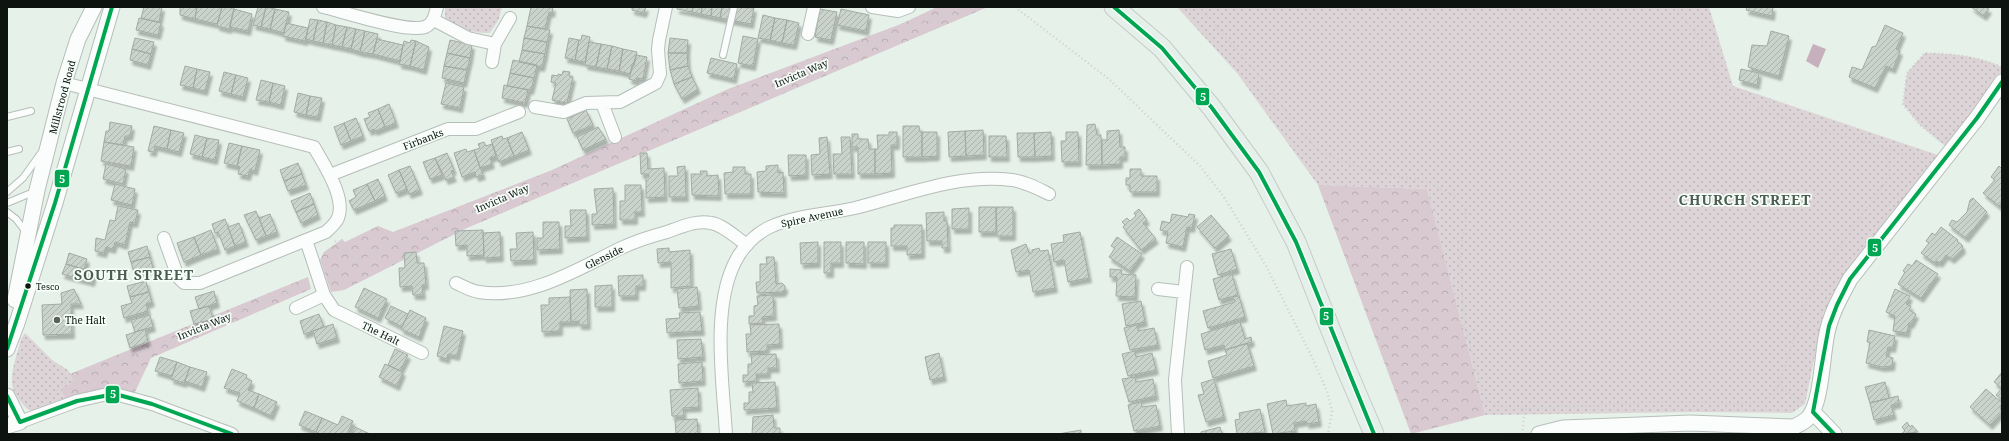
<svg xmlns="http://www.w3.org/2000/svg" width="2009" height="441" font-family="'Noto Serif',serif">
<defs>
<pattern id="green-dots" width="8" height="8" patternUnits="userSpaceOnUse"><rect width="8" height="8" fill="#ddd4d8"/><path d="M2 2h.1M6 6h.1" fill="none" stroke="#bcb5b8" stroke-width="1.8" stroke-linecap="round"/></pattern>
<pattern id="forest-crowns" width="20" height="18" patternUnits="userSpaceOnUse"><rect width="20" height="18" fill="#d9c9d1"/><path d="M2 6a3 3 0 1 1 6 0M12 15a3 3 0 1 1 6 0" fill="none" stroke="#b9acb2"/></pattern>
<pattern id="building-hatch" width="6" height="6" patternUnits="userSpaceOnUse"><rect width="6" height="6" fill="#c9d2cb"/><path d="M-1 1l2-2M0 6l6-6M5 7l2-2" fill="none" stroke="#abb3ad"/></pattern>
<filter id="shadow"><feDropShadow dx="2.5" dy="4.5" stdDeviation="1" flood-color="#0004"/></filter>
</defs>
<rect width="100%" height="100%" fill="#e6f1e9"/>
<path fill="url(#green-dots)" d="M445,7H502L499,19L490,33C474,34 459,28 445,20Z
M1177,7H1709L1733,86L1938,155L1824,312L1805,404L1792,413L1697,412L1485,415L1427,189L1318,185L1237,73Z
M1925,53C1954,54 1975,55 2002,67V82L1950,150L1920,125L1903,104L1907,73Z
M25,333L52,360L68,370L74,381L66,399L31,411C23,407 12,392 12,383C11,369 18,352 21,339Z"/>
<path fill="url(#forest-crowns)" d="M937,7H988L467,228L344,290L331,292L320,260L324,252L342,239L345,242L378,226L393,232L552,170L728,89L901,24Z
M1318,185L1427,189L1485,415L1411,434Z
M308,277L311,289L151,358L135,392L86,394L66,399L62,392V389L74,381L70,374Z"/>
<path fill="#c6b0bc" d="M1813,44L1826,49L1818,68L1806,61Z"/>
<path fill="url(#building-hatch)" stroke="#a2aaa4" filter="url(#shadow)" d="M144,7H162L159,22L141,18Z
M180,7H197L195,19L180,15Z
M197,7H222L217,24L195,19Z
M222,7L234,8L229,29L217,26Z
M258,7H266L261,27L253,25Z
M266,7L275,9L270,29L261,27Z
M531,7H553L552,13L549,12L545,29L527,26Z
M632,7H646L644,13L632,10Z
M677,7H693L692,12L677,9Z
M693,7H702L701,14L692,12Z
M702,7H712L711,16L701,14Z
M712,7H722L720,18L711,16Z
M722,7L754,8L751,24L720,18Z
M1747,7H1773L1772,16L1746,10Z
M1971,7H1985L1989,9L1984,16Z
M234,9L252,14L248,31L230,27Z
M275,9L289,12L284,33L270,29Z
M820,9L837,12L831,40L815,37Z
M841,9L869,15L866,31L837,25Z
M763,15L775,18L770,40L758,38Z
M139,18L161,23L158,35L136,30Z
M775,18L787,20L782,43L770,40Z
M310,19L318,20L313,41L306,39Z
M318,20L327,22L323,43L313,41Z
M787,20L799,23L794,45L782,43Z
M327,22L336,25L332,45L323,43Z
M286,23L308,28L305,41L283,36Z
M336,25L347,27L342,47L332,45Z
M1885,25L1903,33L1896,49L1900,51L1893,69L1886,66L1875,88L1849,77L1852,67L1862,70L1872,47L1876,46Z
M527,26L550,30L547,42L524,38Z
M347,27L356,29L351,49L342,47Z
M356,29L365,31L360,52L351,49Z
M365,31L378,34L373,54L360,52Z
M1771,31L1789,36L1779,76L1748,67L1752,45L1767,46Z
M582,35L590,37L585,62L575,60L579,40H581Z
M743,36L758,39L753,66L738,63Z
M135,38L154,42L151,54L132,49Z
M524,38L547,42L545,54L522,50Z
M569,38L579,40L575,60L565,58Z
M670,38L688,40L687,53H668Z
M377,39L403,45L400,61L373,54Z
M411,40L416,41L410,66L399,64L404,41L410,43Z
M450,40L472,45L470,58L447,53Z
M416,41L429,47L424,70L410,66Z
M589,42L601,44L596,67L585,65Z
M601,44L612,46L607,69L596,67Z
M612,46L623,49L619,71L607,69Z
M132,49L151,54L148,65L130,60Z
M623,49L637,52L634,66L632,65L630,74L619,71Z
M522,50L545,54L542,67L519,62Z
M447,53L470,58L467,70L444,66Z
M668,53H687L688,66L670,70Z
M636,55L647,57L643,79L637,78L636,81L629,79Z
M711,58L737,64L734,79L707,73Z
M513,60L537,65L534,78L510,73Z
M185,66L197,69L193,88L180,85Z
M444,66L467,70L464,83L442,78Z
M688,66L692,77L674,84L670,70Z
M197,69L210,72L205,91L193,88Z
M1741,69L1759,73L1757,85L1739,80Z
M563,71L570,72L569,76L573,77L567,103L552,100L556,83L551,82L552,75L558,76V74L562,75Z
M224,72L236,75L231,94L219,91Z
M510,73L534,78L531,90L507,86Z
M236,75L248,78L243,97L231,94Z
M692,77L698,89L682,99L674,84Z
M261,80L273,83L269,102L256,100Z
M273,83L285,86L281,105L269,102Z
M446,83L464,87L460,108L441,104Z
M504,85L528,90L525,103L502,98Z
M298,93L310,96L306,115L294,112Z
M310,96L322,98L318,117L306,115Z
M389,104L396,123L385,127L378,109Z
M378,109L385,127L375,131L374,129L369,131L364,119L370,117L368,113Z
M586,110L593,125L573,133L567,119Z
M356,118L363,136L351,141L344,123Z
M110,122L132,126L130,136H125L123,145L104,142L106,131H109Z
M344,123L351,141L341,145L334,127Z
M1095,124L1097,135H1101L1102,165H1086L1087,125Z
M154,126L171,130L167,149L155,146L154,152L148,151Z
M903,126H919L920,132H922V157H903Z
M598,127L606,139L583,150L577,137Z
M171,130L184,133L179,152L167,149Z
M983,130L984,155L966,156L965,131Z
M1119,130L1120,147H1125V157H1120V164L1102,165V140H1107V131Z
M965,131L966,156L949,157L948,132Z
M522,132L529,150L514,156L507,138Z
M889,132H897V145H891L892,173L875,174V149H878L877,135H889Z
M922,132H937V156L922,157Z
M1051,132L1052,156L1035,157L1034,133Z
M1066,132H1078L1079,162H1062L1061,141H1066Z
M1017,133H1034L1035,157H1018Z
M852,134H858V139H868L869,149H875V174H858V147H852Z
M195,135L207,138L202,157L190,154Z
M502,136L503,139L507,138L514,156L499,162L491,140Z
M989,136H1006L1007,157H989Z
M827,137L830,174L812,175L811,155L820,154L819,138Z
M841,137H850L852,174H834L833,154H842Z
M207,138L219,140L215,160L202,157Z
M104,142L134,147L131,166L101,161Z
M484,142L486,146L492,144L496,156L490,158L492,164L480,168L474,150L480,148L478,144Z
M229,143L242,146L237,166L224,163Z
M242,146L260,150L255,171L250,169L248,176L238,174L240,167L237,166Z
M466,149L467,152L474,150L483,175L476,177L475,172L462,177L454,153Z
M447,153L454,170L451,171L454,177L446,180L435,158Z
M640,153H647L648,169L664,168L665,197L646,198V177H649L648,174H641Z
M788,155H806V175L789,176Z
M435,158L442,175L430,179L423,162Z
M298,163L302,174L284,181L280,170Z
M106,164L126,169L123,184L103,179Z
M778,165V173L783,172L784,193L758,192L757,172L766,171V166Z
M410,166L420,190L409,194L399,170Z
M685,166L686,197H669V176H678L677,167Z
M1999,166L2002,169V202L1999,206L1983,193L1995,180L1991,177Z
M733,167H745V174H751V194H725L724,173L733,172Z
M1130,169H1141V176H1157V192H1130V185H1126V178H1130Z
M399,170L407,189L396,193L388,175Z
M700,171H707V176L718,175L719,196L692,195L691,174H701Z
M302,174L306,185L288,191L284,181Z
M378,179L385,196L375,201L367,184Z
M115,184L135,189L132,205L111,200Z
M367,184L375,201L354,210L349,201L356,197L353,190Z
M625,185H641L642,212H635V220H620V201H625Z
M613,188L614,224L592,225V214H597L594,189Z
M310,193L314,204L296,212L291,201Z
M1973,198L1987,212L1966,238L1949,225L1952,220L1957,222L1967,212L1970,200Z
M314,204L318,215L301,223L296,212Z
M118,206L138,210L135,223L130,222L125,245L115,242L113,249L106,247L104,253L95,251L96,238L105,240L110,220L115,221Z
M979,207H996V232H979Z
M996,207H1013V236H997Z
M969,208V229H952V209Z
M1139,209L1147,220L1143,223L1156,239L1141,250L1123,227L1125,225L1122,222L1127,218L1130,221L1136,216L1134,213Z
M570,210H586L587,237L565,238V226H571Z
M256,211L266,236L256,240L244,215Z
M944,212V221H947L948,248H942V241H927L926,213Z
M270,214L277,232L266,236L259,218Z
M1172,214L1188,217L1189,214L1195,215L1192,228L1187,227L1183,247L1166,243L1168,232L1160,230L1162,221L1170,223Z
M1211,215L1229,236L1215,248L1197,227Z
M225,219L235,246L225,250L218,232L215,233L212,224Z
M543,222H559L560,249L537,250V238H543Z
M239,223L246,242L235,246L228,227Z
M894,225H922V254L907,255V246H891V228H894Z
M1941,227L1958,240L1957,241L1962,245L1963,249L1952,259L1946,255L1940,263L1937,261L1935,263L1921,253L1929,243L1926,241L1932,233L1935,235Z
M211,230L218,249L201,255L194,237Z
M483,230L484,255L467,256V245L456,246L455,231Z
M500,232L501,257L484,258L483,233Z
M533,232L534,260L511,261L510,249H517L516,233Z
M1080,232L1089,278L1068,282L1064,260L1054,262L1051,244L1064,242L1063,235Z
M194,237L201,255L184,262L177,243Z
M1117,237L1142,254L1130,271L1109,257L1115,248L1111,246Z
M818,242V263L801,264L800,243Z
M824,242H841V263H831V273H824Z
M846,242H864V264L846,263Z
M868,242H886V263H868Z
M1026,244L1029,253H1032V250L1039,248L1040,251L1048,250L1055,288L1033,292L1029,270L1016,272L1011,250Z
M147,246L150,257L131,262L128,252Z
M669,248V252L690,250L691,286L671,288V262L658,263L657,249Z
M1231,249L1237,269L1218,275L1212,254Z
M416,252L417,263H424L426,285H422L423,295H413L412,286L400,287L399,268H405L404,253Z
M69,253L87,259L84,269L66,264Z
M150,257L153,268L134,273L131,262Z
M766,257H774L776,284L782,283L785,286V289L783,292L757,293L756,282H760V264H767Z
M1916,260L1938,274L1921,298L1898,284L1905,272L1903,271L1908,264L1912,266Z
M66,264L94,273L92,282L62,274Z
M1110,269L1122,270L1121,274L1136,275L1135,297L1116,296L1117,277H1110Z
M1232,274L1238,295L1219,300L1213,279Z
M643,275V286H636V296H619L618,276Z
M146,281L149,292L130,297L127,286Z
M612,285V307H595V286Z
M697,287L699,306L679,308L677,289Z
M364,288L387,299L378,318L355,307Z
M74,289L81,304H71L72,334L43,335L42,305L62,304L61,293Z
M587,289L588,325H579V321L571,322L570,290Z
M1895,289L1910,296L1906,304L1911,306L1909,310L1916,314L1911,324L1909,323L1907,333L1893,331L1895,316L1886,312Z
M214,291L217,303L199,309L195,297Z
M149,292L152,302L146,304L148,311L124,318L121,306L132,303L130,297Z
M773,295L774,316L762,317L763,323L749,324V316H754V306L758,305L757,296Z
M1239,296L1245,317L1208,328L1203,311L1235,302L1233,297Z
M570,297L571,322H560V331L542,332L541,305H549V298Z
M1141,301L1145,322L1126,326L1122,304Z
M209,306L213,319L194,324L190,311Z
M391,306L408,314L402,327L385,318Z
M410,310L426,318L419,337L401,329Z
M700,312L702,331L667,333L666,319L680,318L679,313Z
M319,314L324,327L304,334L300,321Z
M150,315L153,327L135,332L131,320Z
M1240,322L1245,339L1251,337L1252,342L1225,350L1224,345L1205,350L1201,334Z
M333,324L337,338L317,344L313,331Z
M779,324L780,344L767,345V351L747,352L746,334H751L750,325Z
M1137,325L1138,331L1154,328L1158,345L1130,350L1124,328Z
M444,326L463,331L457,356L448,354L447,359L437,356Z
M145,329L148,342L130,348L126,335Z
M1869,330L1895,336L1893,348L1888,347L1886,356L1893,358L1892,366L1882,367L1866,363L1870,342H1867Z
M701,339L703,357L678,359L677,340Z
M1247,343L1254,366L1213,378L1208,361L1227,355L1225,350Z
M395,349L408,355L400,371L388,365Z
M1135,351L1136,357L1152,353L1156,370L1128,376L1122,354Z
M939,353L944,377L930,380L925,357Z
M776,354L777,368H768V374H756L757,381L743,382V375H748V364H752L751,355Z
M160,357L177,362L172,376L155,371Z
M177,362L190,367L184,383L171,379Z
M702,362L703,381L679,383L678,364Z
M385,364L403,372L397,386L379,377Z
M190,367L207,372L202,387L185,381Z
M232,369L247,375L246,378L252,381L248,390L259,394L254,408L237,401L240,393L224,388Z
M2002,372V400L1996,395L2002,388L1994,382Z
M1135,377L1136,382L1153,379L1156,396L1129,402L1122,379Z
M1214,379L1224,417L1206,422L1198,395L1204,394L1201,383Z
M775,382L777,408L744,410V403H749V392H753L752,383Z
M1885,382L1889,398L1870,403L1865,387Z
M698,388L699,407L683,408L684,416H672L670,390Z
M1986,389L2002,403L2000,407L2002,412L1990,425L1970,407Z
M259,394L277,402L271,416L254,408Z
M1898,396L1899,403L1891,405L1894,415L1874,420L1870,403Z
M1286,400L1287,406L1306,403V406L1316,404L1319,422L1307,424L1306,421L1294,423L1295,431L1273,434L1267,404Z
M1141,402L1142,407L1156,405L1160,426L1134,431L1128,405Z
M1260,409L1265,432L1237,434L1235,420L1240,419L1239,413Z
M305,411L322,418L316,432L299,425Z
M773,415L774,428H780V434H752L753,417Z
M342,416L353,421L347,434H321L316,432L322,418L338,425Z
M697,419L698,434H676L675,420Z
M1907,422L1910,427L1912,425L1918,432L1901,434L1905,431L1902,427Z
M355,427L370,434H352Z
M1220,427L1222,434H1201V432Z
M1081,430V434H1058Z"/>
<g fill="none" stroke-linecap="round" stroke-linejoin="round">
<defs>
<path id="service" d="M723,55L734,7
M7,117L31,111
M7,152L19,149
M7,192L23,178L41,153
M7,203L36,191
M7,212L16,219L26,232"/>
<path id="minor" d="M323,7C344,12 407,33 425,27C434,23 435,15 437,7
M872,7L898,11L909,7
M434,20L468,38L495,44
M808,34L814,7
M492,62L495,44L510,18
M64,83L314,147C324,165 348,200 337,220C334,225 330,228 326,232L200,283H184L178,277L164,238
M602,103L615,137
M535,107L564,112L586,103L620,102L656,83L660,74L658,50L659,40L666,7
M330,175L448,129H476L519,112
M306,240L324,295L334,310L422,353
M456,283C463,286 471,291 479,292C529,300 578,269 621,248C636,241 652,236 667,232C681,227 696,220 711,223C724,225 736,238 747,245
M1158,289L1184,292
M296,308L324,295
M20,422L77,401L103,395L115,394L152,404L232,434
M726,434C723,382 710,301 739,255C747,243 757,233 770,227C796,215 828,214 855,208C907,195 958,173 1012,180C1026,182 1037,188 1049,194
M1178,434L1175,380L1187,267"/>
<path id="tertiary" d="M15,300L37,190L64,83L78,39L94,7
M7,349L17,323L55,203L112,7
M7,396L20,422L7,426
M1813,412L1834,434
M1539,434L1563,428L1690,423L1794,427C1799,424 1805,422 1809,417C1822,401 1822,354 1827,333C1831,313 1841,296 1850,279L1977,118L2002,82"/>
<path id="primary" d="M1114,7L1162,48L1212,108L1259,172L1296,242L1345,366L1374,434"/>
</defs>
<use href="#service" stroke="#b6beb9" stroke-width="8"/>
<use href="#minor" stroke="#b6beb9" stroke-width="14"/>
<use href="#tertiary" stroke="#b6beb9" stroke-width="17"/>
<use href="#primary" stroke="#c6cbc7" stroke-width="21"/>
<path stroke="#cdd0ce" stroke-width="2.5" stroke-dasharray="1 3" stroke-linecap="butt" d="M1015,7L1110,80L1200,166L1224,197L1266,266L1310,353L1327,391L1332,411L1328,434
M1199,7L1268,86L1288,115L1320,152L1370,171L1428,182L1455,197L1465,207L1466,222L1461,245L1460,264L1465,325L1482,389L1487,400L1499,406L1509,408L1567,407L1668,401L1740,404L1759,402L1770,397L1779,385L1805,304L1834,255L1889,177L1888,153L1881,146
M1675,7C1687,22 1699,36 1708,52C1719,73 1709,81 1732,97L1813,129L1881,146L1925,162
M1940,141L1920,125L1903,104L1907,73L1925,53C1953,54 1975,56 2002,67
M626,146L918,24L968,7
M335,241L356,261
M330,273L614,151
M1779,385L1802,403
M56,395V391L60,385L308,283
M1511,434H1518
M1522,434L1525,408"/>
<use href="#service" stroke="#fbfdfc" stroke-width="6"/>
<use href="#minor" stroke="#fbfdfc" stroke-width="12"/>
<use href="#tertiary" stroke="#fbfdfc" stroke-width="15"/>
<use href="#primary" stroke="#e5f0ea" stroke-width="19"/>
<defs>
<path id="bus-1" d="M1114,7L1162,48L1212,108L1259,172L1296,242L1374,434
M7,349L55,203L112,7
M7,396L20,422L77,401L115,394L152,404L232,434
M1834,434L1813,412L1829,326L1837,305L1850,279L1977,118L2002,82"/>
</defs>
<use href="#bus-1" stroke="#f6fef9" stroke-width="7"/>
<use href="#bus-1" stroke="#00a651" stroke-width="4"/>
</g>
<circle fill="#0d140f" stroke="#f6fef9" stroke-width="1.5" cx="28" cy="286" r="3.5"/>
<circle fill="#59615b" stroke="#f6fef9" stroke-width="1.5" cx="57" cy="320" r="4"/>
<g text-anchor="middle" stroke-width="3.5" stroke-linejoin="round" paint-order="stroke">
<g font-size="9" fill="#0d140f" stroke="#f6fef9" text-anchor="start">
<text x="36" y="290">Tesco</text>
</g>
<g font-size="10" fill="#0d140f" stroke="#f6fef9">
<text transform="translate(801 73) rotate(-23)" y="4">Invicta Way</text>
<text transform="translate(62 97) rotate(-75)" y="4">Millstrood Road</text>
<text transform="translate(423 139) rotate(-21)" y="4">Firbanks</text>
<text transform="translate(502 198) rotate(-23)" y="4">Invicta Way</text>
<text transform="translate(812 217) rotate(-12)" y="4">Spire Avenue</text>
<text transform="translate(604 257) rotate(-26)" y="4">Glenside</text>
<text transform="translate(204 326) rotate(-22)" y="4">Invicta Way</text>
<text transform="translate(381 333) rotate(26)" y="4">The Halt</text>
</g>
<g font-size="10" fill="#0d140f" stroke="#f6fef9" text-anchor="start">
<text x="65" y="324">The Halt</text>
</g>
<g font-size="14" font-weight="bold" letter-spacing="1" fill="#4b5c50" stroke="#f6fef9">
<text x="1745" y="205">CHURCH STREET</text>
<text x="134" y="280">SOUTH STREET</text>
</g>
</g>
<g stroke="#f6fef9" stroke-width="1.5">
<rect x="1195" y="87" width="15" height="19" rx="4" fill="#00a651"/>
<rect x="54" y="169" width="16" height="19" rx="4" fill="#00a651"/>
<rect x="1867" y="238" width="15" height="19" rx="4" fill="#00a651"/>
<rect x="1319" y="307" width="15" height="19" rx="4" fill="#00a651"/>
<rect x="105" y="385" width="15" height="19" rx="4" fill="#00a651"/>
</g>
<g font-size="11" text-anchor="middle" font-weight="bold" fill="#fff">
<text x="1203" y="101">5</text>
<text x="62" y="183">5</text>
<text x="1875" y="252">5</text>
<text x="1326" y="320">5</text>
<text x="113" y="398">5</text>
</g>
<rect width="2009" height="441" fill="none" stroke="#0d140f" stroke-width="16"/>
</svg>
